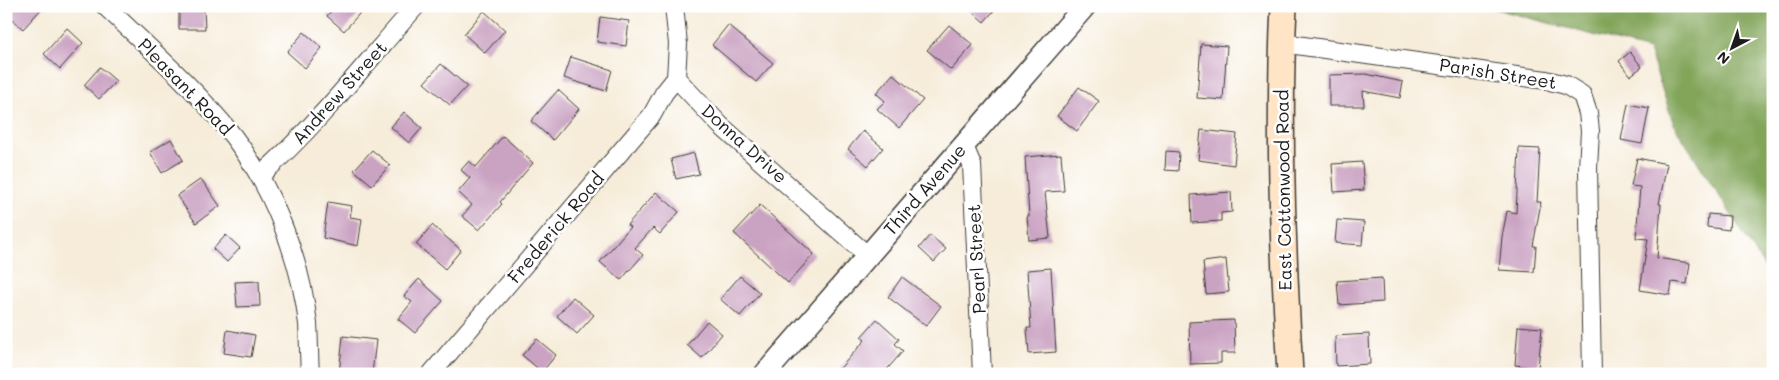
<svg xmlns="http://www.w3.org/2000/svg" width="1779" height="380" font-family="Mali,sans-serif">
<rect width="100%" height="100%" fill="#fff"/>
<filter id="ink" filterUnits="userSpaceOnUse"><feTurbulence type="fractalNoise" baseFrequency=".02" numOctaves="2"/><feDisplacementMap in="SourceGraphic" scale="10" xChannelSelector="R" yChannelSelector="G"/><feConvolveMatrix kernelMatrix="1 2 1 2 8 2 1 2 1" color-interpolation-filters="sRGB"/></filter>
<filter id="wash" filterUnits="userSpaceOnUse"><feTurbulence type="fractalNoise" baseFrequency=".0096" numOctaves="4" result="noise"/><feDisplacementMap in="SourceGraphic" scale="20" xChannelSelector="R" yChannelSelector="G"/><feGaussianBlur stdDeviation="1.12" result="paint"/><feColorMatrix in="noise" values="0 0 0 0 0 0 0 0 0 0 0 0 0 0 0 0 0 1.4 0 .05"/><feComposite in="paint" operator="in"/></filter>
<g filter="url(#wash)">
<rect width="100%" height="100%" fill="#f6ecd9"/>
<path fill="#82a55a" stroke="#4f603b" d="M1485,6H1773V280L1674,125L1649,50Z"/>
<g id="blocks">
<path fill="#caa3c2" d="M13,6H44L23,29L6,13Z
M336,6H366L344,31L327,16Z
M966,6H998L984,22Z
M179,9H204L205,29H179Z
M484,11L505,30L485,53L464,34Z
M600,17L629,21L626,46L597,42Z
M728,25L773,63L756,82L712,45Z
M949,25L973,45L951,70L927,50Z
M67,28L83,43L60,69L44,54Z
M304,32L322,48L305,68L287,52Z
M1201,44L1227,46L1223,100L1197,98Z
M1630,52L1642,67L1630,76L1619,61Z
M571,57L612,70L606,91L564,78Z
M441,64L467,86L450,105L424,83Z
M100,67L116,81L99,99L84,85Z
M893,74L923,100L899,128L877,109L885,101L876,93Z
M1366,74L1403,82L1400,98L1363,91L1364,106H1329V75Z
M1079,87L1099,101L1077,131L1057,116Z
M558,90L579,109L553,140L531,121Z
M1628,104L1649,108L1642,144L1621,140Z
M404,112L422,128L409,143L391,127Z
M1201,130L1237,134L1234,165L1198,160Z
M863,131L883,148L868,166L848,149Z
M503,136L533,163L500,202L502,204L479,230L462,216L472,205L458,192L470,178L461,170L469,161L476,167Z
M171,139L183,160L162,173L150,152Z
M1519,148L1540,149L1537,202H1541L1533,246H1536L1534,272L1499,270L1502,237L1507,211L1516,213Z
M372,150L390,165L372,185L354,170Z
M1166,151L1179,152L1178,171L1165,170Z
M694,153L699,174L676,179L671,159Z
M1061,154L1064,191L1045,192L1050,238L1029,240L1027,216H1029L1025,157Z
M1637,158L1667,164L1659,204H1661L1657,258L1690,263L1687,284L1672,282L1670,295L1640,290L1648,239L1636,238L1640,187L1631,186Z
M1362,162L1364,190L1334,192L1332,164Z
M201,179L220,206L196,223L177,196Z
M656,192L679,212L660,234L653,228L635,248L643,255L621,280L600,262L630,227L627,225Z
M1231,192L1232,212L1221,213V221L1192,223L1191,195Z
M328,202L352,206L350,217L362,219L358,246L323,238Z
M760,205L814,254L788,283L734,233Z
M1708,214L1730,216L1729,230L1707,227Z
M1337,220L1364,222L1362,245L1335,243Z
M432,225L461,250L445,269L416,244Z
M226,235L240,248L227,262L213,249Z
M930,235L946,249L934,262L919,248Z
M1226,259L1229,292L1206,294L1203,262Z
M1051,268L1056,352L1029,354L1027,328H1031L1027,270Z
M740,276L760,293L740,316L720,299Z
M902,277L941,306L926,326L888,297Z
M1382,278L1383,302L1339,305L1337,281Z
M419,279L443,301L415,333L398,319L412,302L404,296Z
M259,281L260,306L237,307L235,282Z
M573,297L594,315L577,334L557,316Z
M877,319L899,339L895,344L903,351L883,374H835L865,340L861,337Z
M1234,320L1235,353H1221V363L1190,364L1189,322Z
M707,321L722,334L702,358L687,345Z
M1518,326L1542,328L1538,368L1515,365Z
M227,330L255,335L251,357L224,353Z
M1369,334L1370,364L1336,366L1335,336Z
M343,336L376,340L372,374H339Z
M537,339L556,355L542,372L522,355Z"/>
</g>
</g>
<g filter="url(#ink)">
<use href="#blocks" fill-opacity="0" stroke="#3d3b38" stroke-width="1"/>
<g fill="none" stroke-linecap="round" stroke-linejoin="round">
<defs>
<path id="minor" d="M105,6C149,48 195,88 233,136C273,188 301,260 308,324C309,341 309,357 310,374
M674,6L678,44L676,78L720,125L868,256
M1282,43L1546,80L1566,85L1582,95L1588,113L1590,131L1588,168L1592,374
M964,146L972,165L982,374
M260,176C317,125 365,64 416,6
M431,374L652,115L664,93L676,78"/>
<path id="tertiary" d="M765,374L1085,6"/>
<path id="secondary" d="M1284,6C1278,129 1283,251 1290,374"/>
</defs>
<use href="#minor" stroke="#3d3b38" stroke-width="20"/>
<use href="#tertiary" stroke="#3d3b38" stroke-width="24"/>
<use href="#secondary" stroke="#3d3b38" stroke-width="28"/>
<use href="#minor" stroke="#fff" stroke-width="18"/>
<use href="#tertiary" stroke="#fff" stroke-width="21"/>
<use href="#secondary" stroke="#ffe4c6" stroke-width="25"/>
</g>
</g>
<g text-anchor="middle" stroke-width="5" stroke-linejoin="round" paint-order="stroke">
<g font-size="18" fill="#1c1c1c" stroke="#fff">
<text transform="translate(1498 74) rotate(9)" y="6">Parish Street</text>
<text transform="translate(185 87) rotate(46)" y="6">Pleasant Road</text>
<text transform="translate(340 93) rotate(-48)" y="6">Andrew Street</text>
<text transform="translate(744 144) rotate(42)" y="6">Donna Drive</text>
<text transform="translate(925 190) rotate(-49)" y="6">Third Avenue</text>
<text transform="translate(1284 190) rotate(-91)" y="6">East Cottonwood Road</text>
<text transform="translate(556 228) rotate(-50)" y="6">Frederick Road</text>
<text transform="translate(977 259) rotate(-93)" y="6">Pearl Street</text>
</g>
</g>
<rect width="1779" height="380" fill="none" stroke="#fff" stroke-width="25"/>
<g transform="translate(1732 48) rotate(221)" stroke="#ffffff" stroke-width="4" paint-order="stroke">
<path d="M0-4L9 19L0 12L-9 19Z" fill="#1c1c1c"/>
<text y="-8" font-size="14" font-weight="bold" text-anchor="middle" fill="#1c1c1c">N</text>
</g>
</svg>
